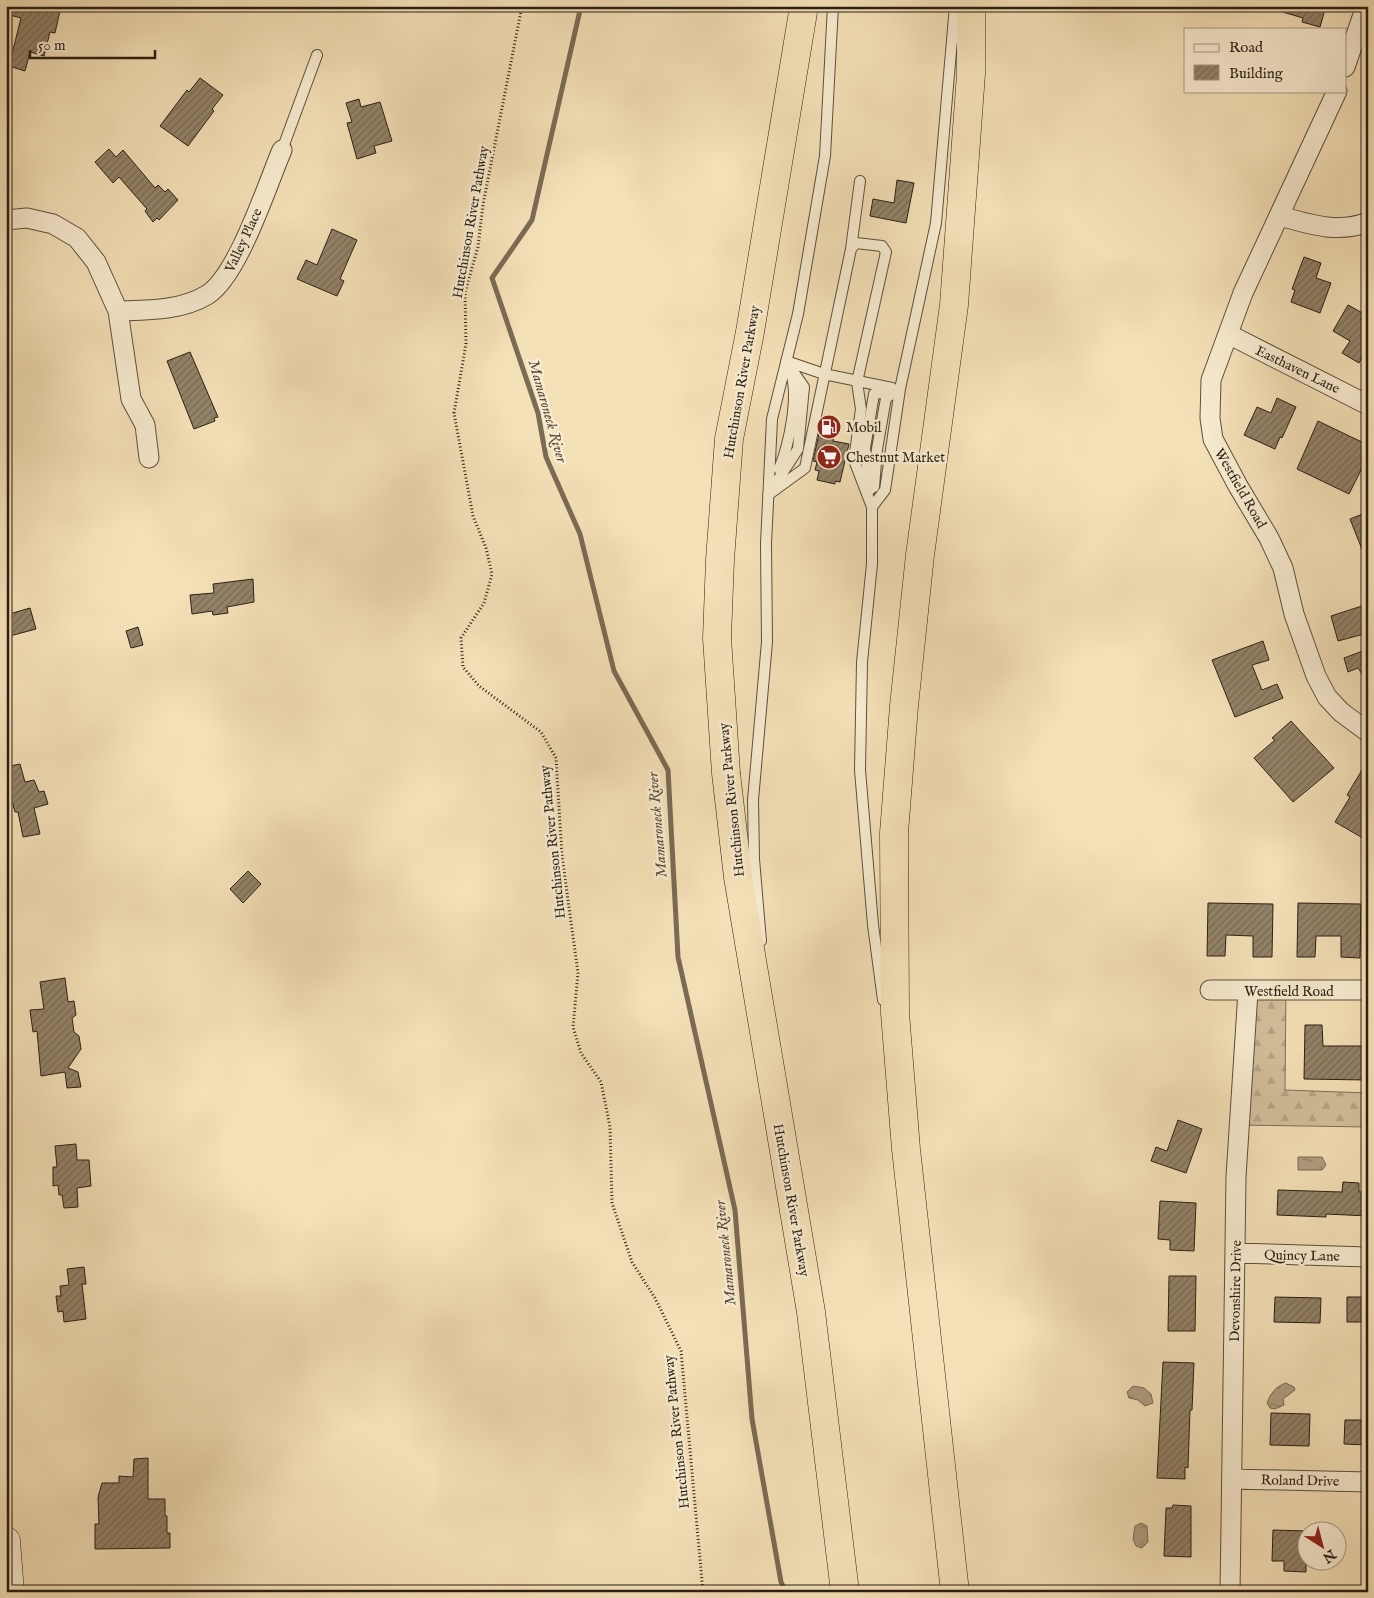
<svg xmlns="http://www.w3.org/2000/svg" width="1374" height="1598" font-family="'IM FELL English',serif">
<defs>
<pattern id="forest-firs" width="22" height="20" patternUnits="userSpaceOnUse" patternTransform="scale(1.25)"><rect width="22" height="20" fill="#d2bf9b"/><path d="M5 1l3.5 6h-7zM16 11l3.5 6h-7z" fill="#b4a485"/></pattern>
<pattern id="water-ripples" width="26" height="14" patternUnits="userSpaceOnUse" patternTransform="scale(1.25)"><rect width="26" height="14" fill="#af9e80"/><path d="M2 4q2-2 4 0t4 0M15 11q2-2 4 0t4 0" fill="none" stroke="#8f8068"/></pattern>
<pattern id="building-hatch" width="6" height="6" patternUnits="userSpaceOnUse" patternTransform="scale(1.25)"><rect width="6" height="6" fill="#938369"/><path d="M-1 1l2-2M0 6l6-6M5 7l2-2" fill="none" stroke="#786b55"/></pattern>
</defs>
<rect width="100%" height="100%" fill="#f4e0b7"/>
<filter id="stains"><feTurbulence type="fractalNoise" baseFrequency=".004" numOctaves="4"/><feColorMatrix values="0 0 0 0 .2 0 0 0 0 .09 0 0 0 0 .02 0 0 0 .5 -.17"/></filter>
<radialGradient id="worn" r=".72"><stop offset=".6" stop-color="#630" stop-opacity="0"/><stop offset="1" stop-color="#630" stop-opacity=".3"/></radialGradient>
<path fill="url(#forest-firs)" stroke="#7e6f58" d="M1248,991H1286L1285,1090L1368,1093V1127L1240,1125Z"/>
<path fill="url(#water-ripples)" stroke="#7a6b55" d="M1298,1157H1322L1326,1165L1322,1170H1298Z
M1286,1383L1294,1387L1295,1390L1283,1399L1284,1405L1275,1409L1270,1408L1267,1403C1270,1394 1276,1386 1286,1383Z
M1133,1386L1144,1388L1151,1394L1153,1403L1145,1406L1138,1400L1129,1398L1127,1392Z
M1141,1523L1147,1526L1148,1542L1142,1548L1136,1546L1133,1539L1135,1526Z"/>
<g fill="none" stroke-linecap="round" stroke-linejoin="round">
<path stroke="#7a6b55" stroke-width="5" d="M581,6L532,220L492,278L538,413L546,457L580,534L614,671L668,770L678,957L735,1210L752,1419L781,1582L786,1592"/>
</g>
<path fill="url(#building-hatch)" stroke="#2a1f15" d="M6,6H61L55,33L50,32L44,56L30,52L25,71L9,66L21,18L6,14Z
M1276,6H1326L1320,27L1302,22L1303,18L1276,10Z
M200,78L223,95L212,109L214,111L188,146L160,126L187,90L189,92Z
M359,99L361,107L380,102L392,141L374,146L376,153L357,159L347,123L352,122L346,103Z
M109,149L116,157L123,150L155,188L158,185L165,192L168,189L178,200L159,220L157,218L153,222L145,211L147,209L119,177L113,183L95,162Z
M897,180L914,183L906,223L870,216L873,199L894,203Z
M332,229L357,240L340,279L344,281L337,296L297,279L306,260L317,265Z
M1304,257L1321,263L1316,278L1331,283L1320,313L1291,302L1295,290L1292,289Z
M1348,305L1368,316V347L1359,363L1342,353L1350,341L1333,331Z
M190,352L218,417L214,418L215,421L194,429L167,361Z
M1277,398L1296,407L1282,438L1280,437L1275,449L1244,435L1257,407L1271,413Z
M1318,421L1368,445V456L1349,494L1297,469Z
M820,429L835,432L833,441L849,444L840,482L835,481V484L817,480L819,471L815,470L817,462L813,461Z
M1368,512V562H1367L1350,519Z
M253,579L254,602L227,607L228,613L213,615L212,611L192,614L190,595L214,593L213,584Z
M1368,604V633L1338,641L1331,616Z
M30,608L36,629L6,637V615Z
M138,627L143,645L131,648L126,631Z
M1263,641L1269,660L1252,665L1262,690L1277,684L1283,698L1235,717L1212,660Z
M1368,649V683L1358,668L1348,672L1344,658Z
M1291,721L1334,768L1293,802L1254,758L1275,740L1272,738Z
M1368,760V841L1335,822L1350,797L1347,795Z
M20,764L25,782L34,780L39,792L44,791L48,804L34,808L40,834L23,837L18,812H15L8,786H11L6,767Z
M248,871L261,884L243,903L230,889Z
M1208,903L1273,904L1272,957H1253V936L1226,935L1225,956H1207Z
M1298,903L1361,904L1360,958L1341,957V936H1316L1315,957H1297Z
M65,978L68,1002L74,1001L76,1015L72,1018L74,1032L79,1036L81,1049L68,1068L78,1072L81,1087L67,1088L65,1072L41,1076L37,1031L33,1032L30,1010L44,1009L40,982Z
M1305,1025H1322L1323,1046H1367L1368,1080L1304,1079Z
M1178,1120L1202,1129L1186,1173L1151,1161L1156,1147L1167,1151Z
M76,1144L77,1160H89L91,1186L77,1188L78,1207L64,1208L62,1195H59L58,1185L53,1186V1167H57L55,1146Z
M1343,1182L1359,1183V1192H1368V1216L1326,1214V1217L1277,1215L1278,1190L1342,1192Z
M1160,1201L1196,1203L1194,1251L1170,1250V1240L1158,1239Z
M84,1267L86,1284H82L86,1319L64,1322L63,1311L58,1312L56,1296H61L60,1286L69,1285L67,1269Z
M1169,1276H1196L1195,1331H1168Z
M1275,1297L1321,1298L1320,1323L1274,1322Z
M1347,1297H1368V1322H1347Z
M1163,1362L1194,1363L1192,1410H1190L1188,1468L1185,1467V1479L1157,1478Z
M1271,1413L1310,1414L1309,1446L1270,1445Z
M1345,1420H1368V1445L1344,1444Z
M148,1458V1499H165V1516H167V1533H170V1548L95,1549V1524H99L98,1497L102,1483H119V1476L133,1477L134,1459Z
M1173,1505L1191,1506V1557L1164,1556L1166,1508H1172Z
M1273,1530L1306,1531V1572L1284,1571V1561H1272Z"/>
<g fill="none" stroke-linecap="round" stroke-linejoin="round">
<defs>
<path id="lane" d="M282,150L317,55
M851,249L860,181
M786,361L824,374L892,388
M779,469C789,445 799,398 791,373
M874,487L877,449L886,398L895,392
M772,489L798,449L804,387L786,361
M870,490L865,448L874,394L900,389
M768,495L805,468L851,249L856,243L882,246L886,252L857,382L861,409L854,460L872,507
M761,941L754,859L753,800L767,642L766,544L772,419L798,314L825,156L833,6
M883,1000L873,925L860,770L862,662L872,564V507L885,490L900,389L936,223L955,6"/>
<path id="street" d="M1345,67L1366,6
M1337,91L1243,293L1211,380L1210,418L1213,439L1238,486L1269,538L1283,568L1294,614L1316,676L1327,697L1341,712L1368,732
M1280,216C1309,224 1338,234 1368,222
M6,220L27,218L53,224L77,238L96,262L118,311L131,399L145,425L149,458
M118,311C148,310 180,311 207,295C238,276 267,185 282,150
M1228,334L1368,405
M1210,990H1368
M1235,1253L1368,1257
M1232,1479L1368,1482
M1230,1592L1236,1177L1248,991"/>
<path id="secondary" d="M6,1541L10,1592"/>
<path id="highway" d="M804,6L750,332L729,439L720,560L717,638L726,773L738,877L811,1312L845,1592
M955,1592L906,1149L895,1013L894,833L904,706L920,555L954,305L971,74V6"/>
</defs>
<use href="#lane" stroke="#5c4f3e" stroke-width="12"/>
<use href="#street" stroke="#5c4f3e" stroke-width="21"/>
<use href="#secondary" stroke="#2a1f15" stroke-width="29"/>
<use href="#highway" stroke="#2a1f15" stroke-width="29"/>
<path stroke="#2a1f15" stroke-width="3" stroke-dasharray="1 2.5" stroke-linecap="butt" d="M522,6L483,205L478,247L465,292L466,344L454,413L473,516L486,548L492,574L484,603L461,638L463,667L479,686L541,732L556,758L562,856L578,973L573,1027L581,1053L601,1082L610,1127L612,1203L632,1262L655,1298L681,1351L703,1592"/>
<use href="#lane" stroke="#f8ebd0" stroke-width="10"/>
<use href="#street" stroke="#f8ebd0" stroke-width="19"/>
<use href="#secondary" stroke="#f8ebd0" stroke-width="28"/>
<use href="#highway" stroke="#f4e0b7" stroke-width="28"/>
</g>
<defs>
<symbol id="fuel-disc" viewBox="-11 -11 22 22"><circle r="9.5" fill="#8f2418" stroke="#f8ebd0"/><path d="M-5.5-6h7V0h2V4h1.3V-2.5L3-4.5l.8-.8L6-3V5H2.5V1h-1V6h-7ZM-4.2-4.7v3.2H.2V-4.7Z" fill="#fff"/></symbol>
<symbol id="supermarket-disc" viewBox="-11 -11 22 22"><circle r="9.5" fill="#8f2418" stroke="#f8ebd0"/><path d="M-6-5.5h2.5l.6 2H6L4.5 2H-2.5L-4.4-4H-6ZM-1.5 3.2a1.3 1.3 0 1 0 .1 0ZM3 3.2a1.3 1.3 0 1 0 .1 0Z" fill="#fff"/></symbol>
</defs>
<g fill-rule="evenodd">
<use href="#fuel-disc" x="815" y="413" width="28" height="28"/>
<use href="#supermarket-disc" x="815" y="443" width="28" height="28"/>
</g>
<g text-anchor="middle" stroke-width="5" stroke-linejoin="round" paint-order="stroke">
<g font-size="14" fill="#2a1f15" stroke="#f8ebd0">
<text transform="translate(470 222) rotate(-80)" y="5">Hutchinson River Pathway</text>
<text transform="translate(243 240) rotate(-65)" y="5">Valley Place</text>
<text transform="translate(1298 369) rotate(26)" y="5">Easthaven Lane</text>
<text transform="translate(741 382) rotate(-80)" y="5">Hutchinson River Parkway</text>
<text transform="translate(1241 488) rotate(60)" y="5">Westfield Road</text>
<text transform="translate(731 800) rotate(-96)" y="5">Hutchinson River Parkway</text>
<text transform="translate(552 842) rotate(-96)" y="5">Hutchinson River Pathway</text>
<text x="1289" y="996">Westfield Road</text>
<text transform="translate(792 1200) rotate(80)" y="5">Hutchinson River Parkway</text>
<text transform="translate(1302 1255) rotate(1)" y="5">Quincy Lane</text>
<text transform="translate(1235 1291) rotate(-89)" y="5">Devonshire Drive</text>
<text transform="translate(676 1432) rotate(-96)" y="5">Hutchinson River Pathway</text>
<text transform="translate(1300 1480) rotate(1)" y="5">Roland Drive</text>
</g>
<g font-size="14" fill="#2a1f15" stroke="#f8ebd0" text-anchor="start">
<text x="846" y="432">Mobil</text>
<text x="846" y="462">Chestnut Market</text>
</g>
<g font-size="15" font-style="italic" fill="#594b3a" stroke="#f8ebd0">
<text transform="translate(548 411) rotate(74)" y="5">Mamaroneck River</text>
<text transform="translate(657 825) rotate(-95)" y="5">Mamaroneck River</text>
<text transform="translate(725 1253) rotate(-96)" y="5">Mamaroneck River</text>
</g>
</g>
<rect width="1374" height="1598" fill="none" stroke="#f4e0b7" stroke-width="25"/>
<rect x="8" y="8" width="1359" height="1583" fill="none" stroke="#2a1f15" stroke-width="2.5"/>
<rect x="12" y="12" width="1349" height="1573" fill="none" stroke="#2a1f15"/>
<rect x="1184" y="28" width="162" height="65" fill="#f8ebd0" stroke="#a69985"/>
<rect x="1194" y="44" width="25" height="8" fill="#f8ebd0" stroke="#a69985"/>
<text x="1229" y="52" font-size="15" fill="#2a1f15">Road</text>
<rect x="1194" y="65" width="25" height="15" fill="url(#building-hatch)" stroke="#a69985"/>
<text x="1229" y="78" font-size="15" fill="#2a1f15">Building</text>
<g transform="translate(1322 1546) rotate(144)"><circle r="24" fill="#f8ebd0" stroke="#a69985"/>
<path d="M0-4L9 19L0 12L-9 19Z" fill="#8f2418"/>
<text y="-8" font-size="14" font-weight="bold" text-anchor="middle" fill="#2a1f15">N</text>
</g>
<path d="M30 50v8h125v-8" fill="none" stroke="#2a1f15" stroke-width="2.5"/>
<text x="38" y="50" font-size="15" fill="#2a1f15" stroke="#f8ebd0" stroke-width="4" paint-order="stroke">50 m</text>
<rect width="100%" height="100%" filter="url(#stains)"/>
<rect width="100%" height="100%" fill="url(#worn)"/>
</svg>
